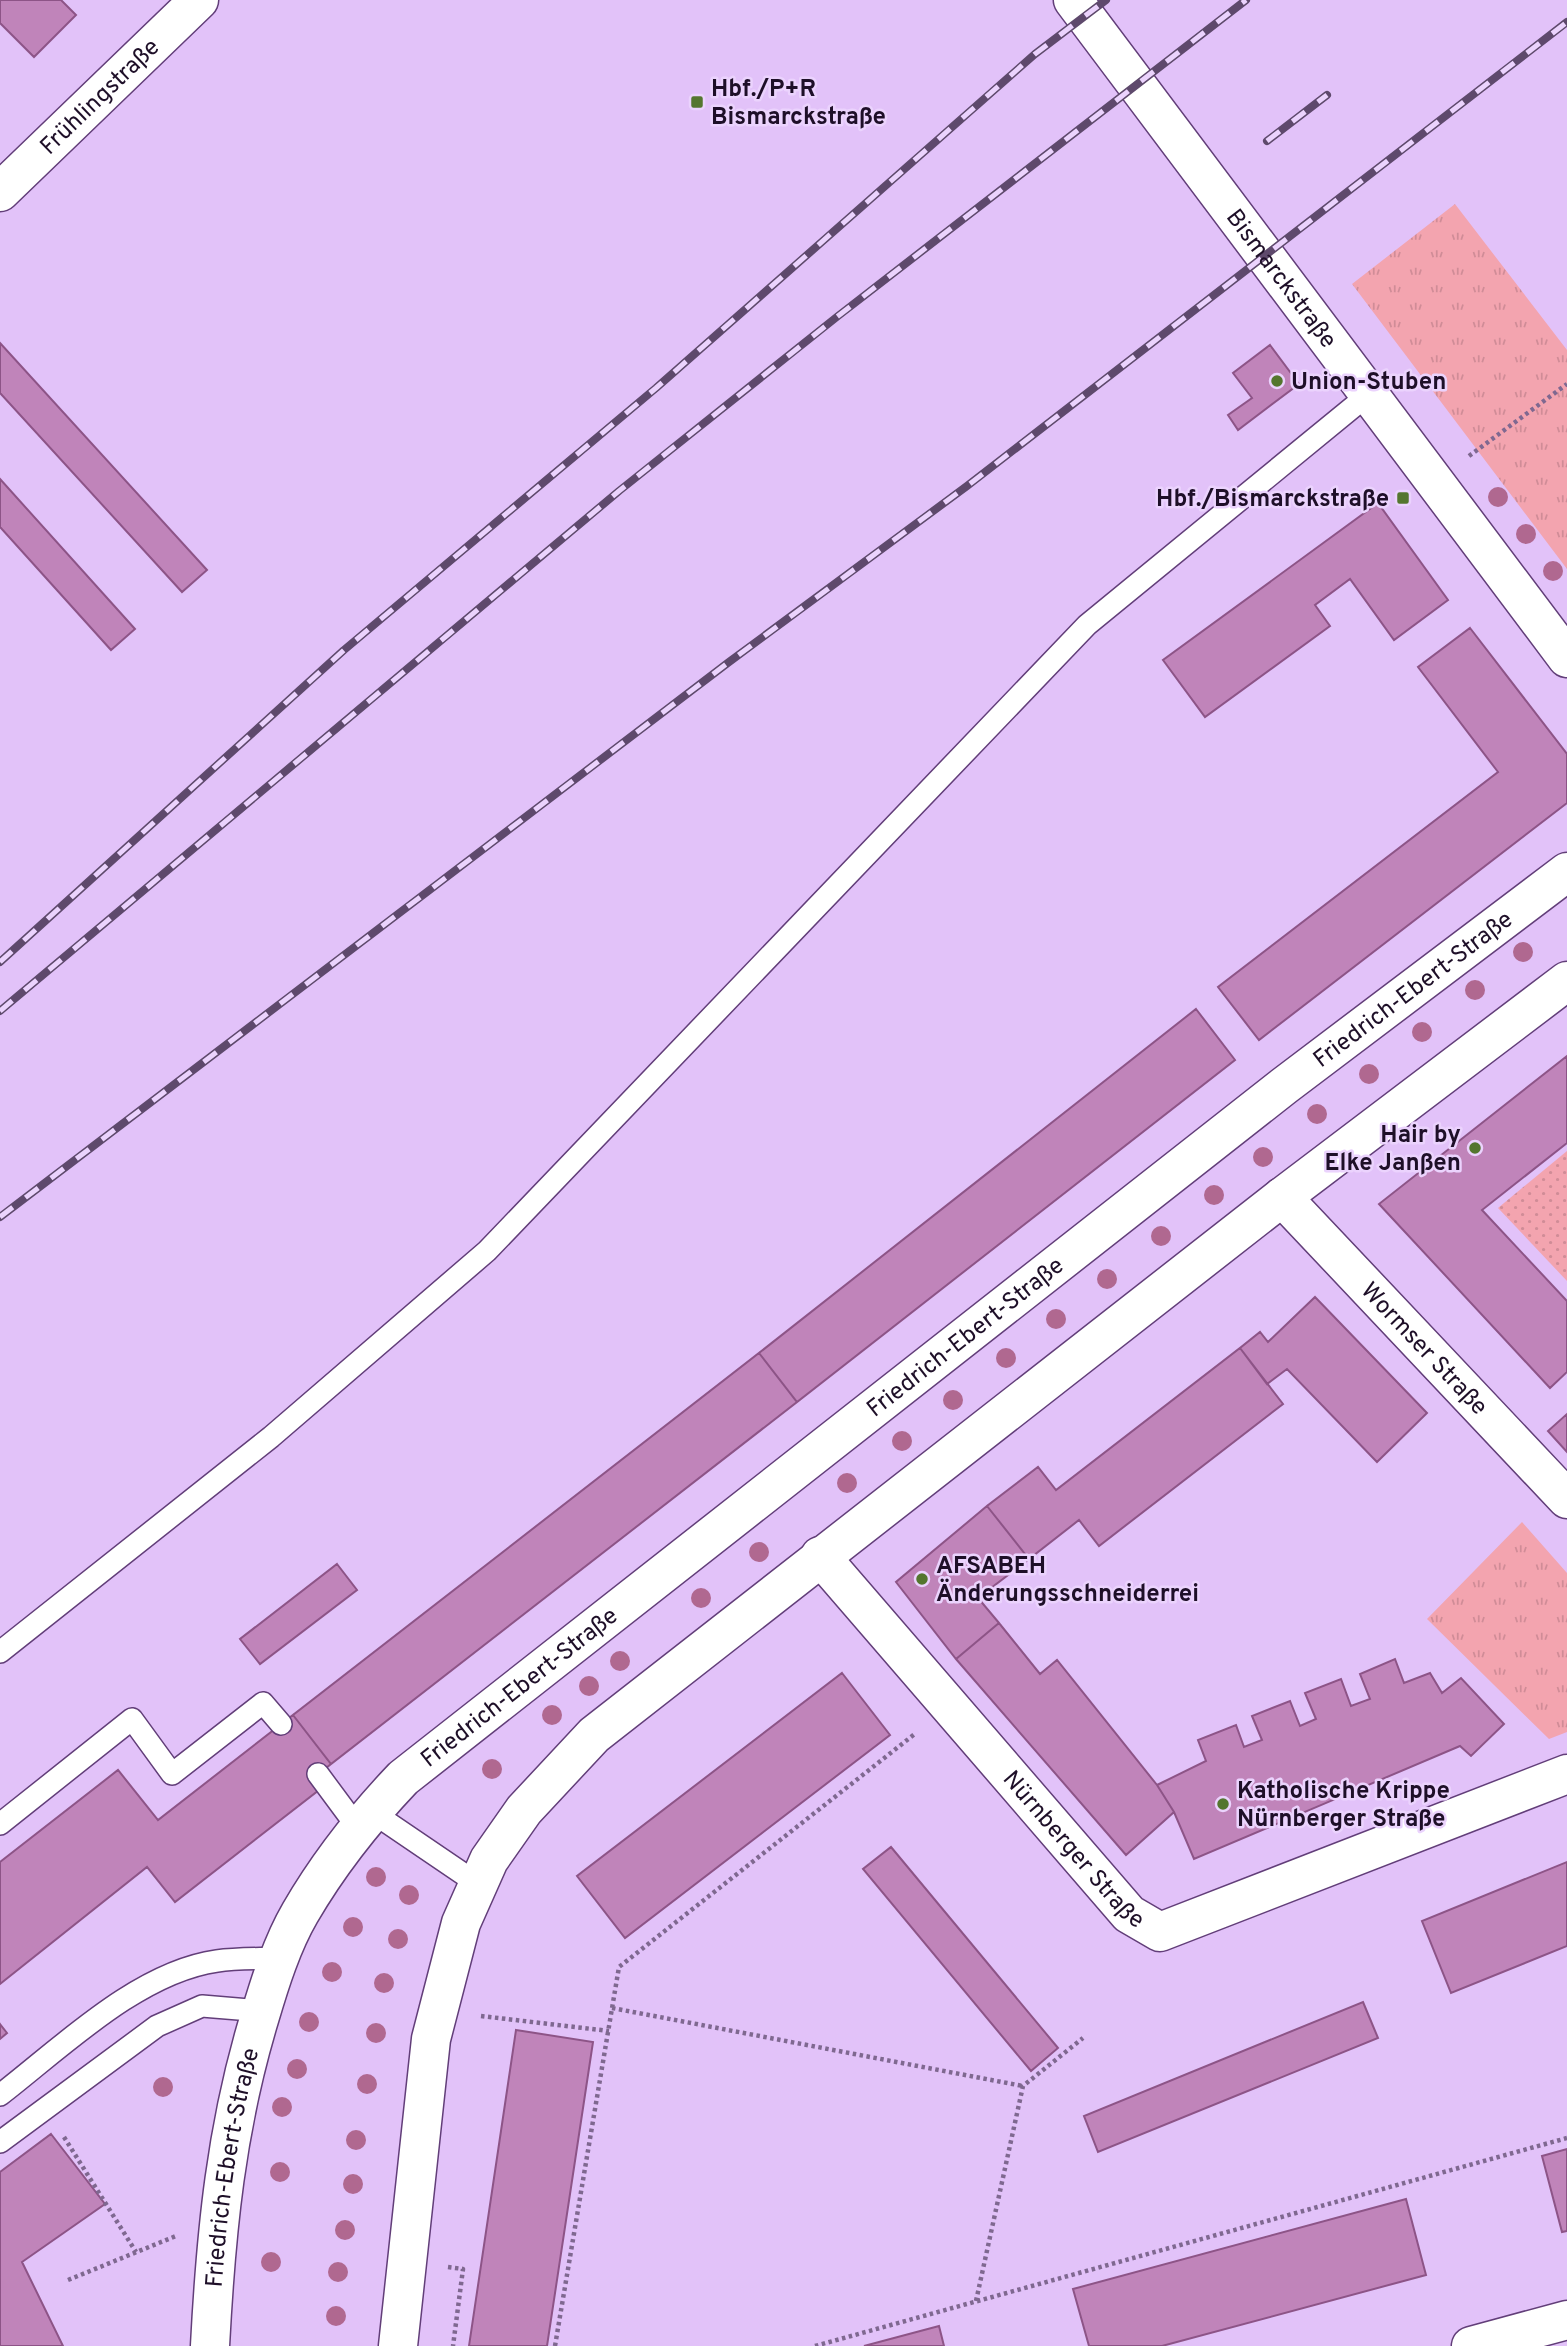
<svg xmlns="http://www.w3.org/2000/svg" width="1567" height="2346" font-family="Overpass,sans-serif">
<defs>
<pattern id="park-tufts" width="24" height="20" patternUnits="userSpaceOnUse" patternTransform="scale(1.75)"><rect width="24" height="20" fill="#f3a4af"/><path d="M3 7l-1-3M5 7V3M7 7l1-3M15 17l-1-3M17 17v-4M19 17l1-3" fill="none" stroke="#d08c97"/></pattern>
<pattern id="garden-dots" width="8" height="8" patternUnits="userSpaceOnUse" patternTransform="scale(1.75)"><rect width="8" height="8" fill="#f3a4af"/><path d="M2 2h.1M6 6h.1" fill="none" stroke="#d08c97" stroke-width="1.8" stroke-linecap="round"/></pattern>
</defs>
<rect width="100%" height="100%" fill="#e2c2f9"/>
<path fill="url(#park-tufts)" d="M1455,204L1567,350V569L1352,284Z
M1522,1522L1567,1573V1732L1549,1739L1427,1619Z"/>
<path fill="url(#garden-dots)" d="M1567,1151V1281L1498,1208Z"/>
<path fill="#c084ba" stroke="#8d5487" stroke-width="2" d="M0,0H61L76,15L34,57L0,23Z
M0,343L207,570L182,592L0,393Z
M1270,345L1299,384L1238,430L1228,415L1252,398L1233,373Z
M0,479L135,629L111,650L0,527Z
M1378,503L1448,600L1394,640L1350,579L1315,605L1330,626L1205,717L1163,660Z
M1470,628L1567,754V803L1259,1040L1218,987L1498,772L1418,667Z
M1196,1009L1235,1060L797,1402L759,1353Z
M1567,1056V1143L1482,1210L1567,1301V1372L1550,1388L1379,1204Z
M1315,1297L1427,1413L1377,1462L1287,1369L1267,1384L1240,1348L1260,1332L1268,1342Z
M1240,1348L1283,1404L1099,1546L1079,1520L1029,1559L987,1506L1038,1467L1056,1490Z
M759,1353L797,1402L331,1764L293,1715Z
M1567,1414V1452L1548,1431Z
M987,1506L1029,1559L978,1598L999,1623L956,1659L896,1582Z
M337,1564L357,1590L260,1664L240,1639Z
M999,1623L1040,1674L1057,1660L1157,1785L1174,1812L1126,1855L956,1659Z
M1395,1659L1404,1683L1430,1673L1442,1693L1461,1678L1504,1724L1471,1756L1460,1746L1194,1859L1174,1812L1157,1785L1206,1761L1198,1740L1236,1725L1244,1747L1262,1740L1252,1716L1290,1701L1300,1726L1316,1719L1305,1693L1341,1679L1351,1706L1370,1699L1360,1674Z
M842,1673L890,1735L625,1938L577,1876Z
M293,1715L331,1764L311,1780L319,1790L175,1902L147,1867L0,1984V1862L118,1770L158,1820Z
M891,1847L1058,2048L1031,2071L863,1869Z
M1567,1862V1946L1451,1993L1422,1921Z
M1363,2002L1378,2038L1098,2152L1084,2116Z
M0,2024L7,2033L0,2039Z
M516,2030L593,2042L547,2346H469Z
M51,2134L105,2204L22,2262L63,2346H0V2172Z
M1567,2149V2231L1562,2232L1542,2156Z
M1406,2199L1426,2275L1162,2346H1089L1073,2289Z
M939,2326L944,2346H864Z"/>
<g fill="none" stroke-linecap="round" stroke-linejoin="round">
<defs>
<path id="lane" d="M0,1652L271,1437L487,1251L1087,625L1369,394
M318,1774L358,1828
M372,1812L478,1884
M0,1824L132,1719L172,1774L263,1703L281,1724
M0,2095C61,2048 138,1972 217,1961C238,1958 260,1959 281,1958
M0,2142L157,2026L202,2006L262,2011"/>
<g id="street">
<path id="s1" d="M1073,0L1567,658"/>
<path id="s2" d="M0,192L199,0"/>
<path id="s3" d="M1282,1197L1567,1499"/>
<path id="s4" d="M820,1556L1129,1914L1160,1932L1567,1774"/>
<path d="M1471,2346L1567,2320"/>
</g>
<g id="secondary">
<path id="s5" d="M210,2346C216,2231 226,2127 260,2016C270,1982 282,1944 300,1913C329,1863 364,1819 403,1778L1284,1086L1567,872"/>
<path d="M398,2346L431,2039L461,1923L489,1860L524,1810L594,1735L1282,1197L1567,981"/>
</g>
</defs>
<use href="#lane" stroke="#623e79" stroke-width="24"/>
<use href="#street" stroke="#623e79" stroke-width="41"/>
<use href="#secondary" stroke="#623e79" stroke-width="41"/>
<path stroke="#7f6890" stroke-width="4.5" stroke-dasharray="3.5 3.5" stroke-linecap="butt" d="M1469,456L1567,384
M612,2008L1023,2086
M481,2016L609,2031
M64,2137L136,2252
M448,2267L463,2269L453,2346
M68,2280L176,2236
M976,2301L1023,2086L1083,2038
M555,2346L619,1967L916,1733
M815,2346L1567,2138"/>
<use href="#lane" stroke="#fff" stroke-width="21"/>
<use href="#street" stroke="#fff" stroke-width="38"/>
<use href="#secondary" stroke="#fff" stroke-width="38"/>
<defs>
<path id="rail" d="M1267,141L1327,95
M0,962L344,650L656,388L1035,54L1106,0
M0,1011L619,491L838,316L1246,0
M0,1217L729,662L967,486L1567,22"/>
</defs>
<use href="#rail" stroke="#5e496c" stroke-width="8"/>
<use href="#rail" stroke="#ebd3fd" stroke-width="5" stroke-dasharray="16" stroke-linecap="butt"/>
</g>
<g fill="#b06890">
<circle cx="1498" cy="497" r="10"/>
<circle cx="1526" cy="534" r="10"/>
<circle cx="1553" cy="571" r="10"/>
<circle cx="1523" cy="952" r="10"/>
<circle cx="1475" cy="990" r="10"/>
<circle cx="1422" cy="1032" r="10"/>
<circle cx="1369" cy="1074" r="10"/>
<circle cx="1317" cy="1114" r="10"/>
<circle cx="1263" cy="1157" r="10"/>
<circle cx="1214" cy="1195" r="10"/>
<circle cx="1161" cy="1236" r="10"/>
<circle cx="1107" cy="1279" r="10"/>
<circle cx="1056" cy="1319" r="10"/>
<circle cx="1006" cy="1358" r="10"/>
<circle cx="953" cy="1400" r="10"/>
<circle cx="902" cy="1441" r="10"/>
<circle cx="847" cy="1483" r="10"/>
<circle cx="759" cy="1552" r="10"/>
<circle cx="701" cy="1598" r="10"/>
<circle cx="620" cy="1661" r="10"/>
<circle cx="589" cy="1686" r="10"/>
<circle cx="552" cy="1715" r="10"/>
<circle cx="492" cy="1769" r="10"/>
<circle cx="376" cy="1877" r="10"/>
<circle cx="409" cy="1895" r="10"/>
<circle cx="353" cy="1927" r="10"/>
<circle cx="398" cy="1939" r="10"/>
<circle cx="332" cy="1972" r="10"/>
<circle cx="384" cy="1983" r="10"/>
<circle cx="309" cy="2022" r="10"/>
<circle cx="376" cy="2033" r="10"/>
<circle cx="297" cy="2069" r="10"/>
<circle cx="367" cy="2084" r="10"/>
<circle cx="163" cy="2087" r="10"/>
<circle cx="282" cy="2107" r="10"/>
<circle cx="356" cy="2140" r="10"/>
<circle cx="280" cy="2172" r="10"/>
<circle cx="353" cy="2184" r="10"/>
<circle cx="345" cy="2230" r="10"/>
<circle cx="271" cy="2262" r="10"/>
<circle cx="338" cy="2272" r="10"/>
<circle cx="336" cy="2316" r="10"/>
</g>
<g fill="#54762e" stroke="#ebd3fd" stroke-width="2.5">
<rect x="690" y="95" width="14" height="14" rx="3.5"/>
<circle cx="1277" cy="381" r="7"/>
<rect x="1396" y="491" width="14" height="14" rx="3.5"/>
<circle cx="1475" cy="1148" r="7"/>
<circle cx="922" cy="1579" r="7"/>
<circle cx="1223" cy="1804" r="7"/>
</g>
<g text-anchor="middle" stroke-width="5" stroke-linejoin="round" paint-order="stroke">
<g font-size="24" font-weight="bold" fill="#1e0f28" stroke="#ebd3fd" text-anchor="start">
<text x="711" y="96">Hbf./P+R<tspan x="711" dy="28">Bismarckstraße</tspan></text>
<text x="1291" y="389">Union-Stuben</text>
<text x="1389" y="506" text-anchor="end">Hbf./Bismarckstraße</text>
<text x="1461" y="1142" text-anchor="end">Hair by<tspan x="1461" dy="28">Elke Janßen</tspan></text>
<text x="936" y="1573">AFSABEH<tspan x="936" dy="28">Änderungsschneiderrei</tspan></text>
<text x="1237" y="1798">Katholische Krippe<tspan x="1237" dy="28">Nürnberger Straße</tspan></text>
</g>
<g font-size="24" fill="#1e0f28" stroke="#ebd3fd">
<text dy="8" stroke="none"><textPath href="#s2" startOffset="138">Frühlingstraße</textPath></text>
<text dy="8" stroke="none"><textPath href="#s1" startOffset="348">Bismarckstraße</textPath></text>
<text dy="8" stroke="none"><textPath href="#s5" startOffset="1897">Friedrich-Ebert-Straße</textPath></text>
<text dy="8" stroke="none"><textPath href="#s5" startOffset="1330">Friedrich-Ebert-Straße</textPath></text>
<text dy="8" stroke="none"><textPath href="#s3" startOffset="208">Wormser Straße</textPath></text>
<text dy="8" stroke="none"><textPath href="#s5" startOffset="763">Friedrich-Ebert-Straße</textPath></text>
<text dy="8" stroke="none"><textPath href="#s4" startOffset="388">Nürnberger Straße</textPath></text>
<text dy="8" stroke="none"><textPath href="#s5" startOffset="180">Friedrich-Ebert-Straße</textPath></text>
</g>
</g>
</svg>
